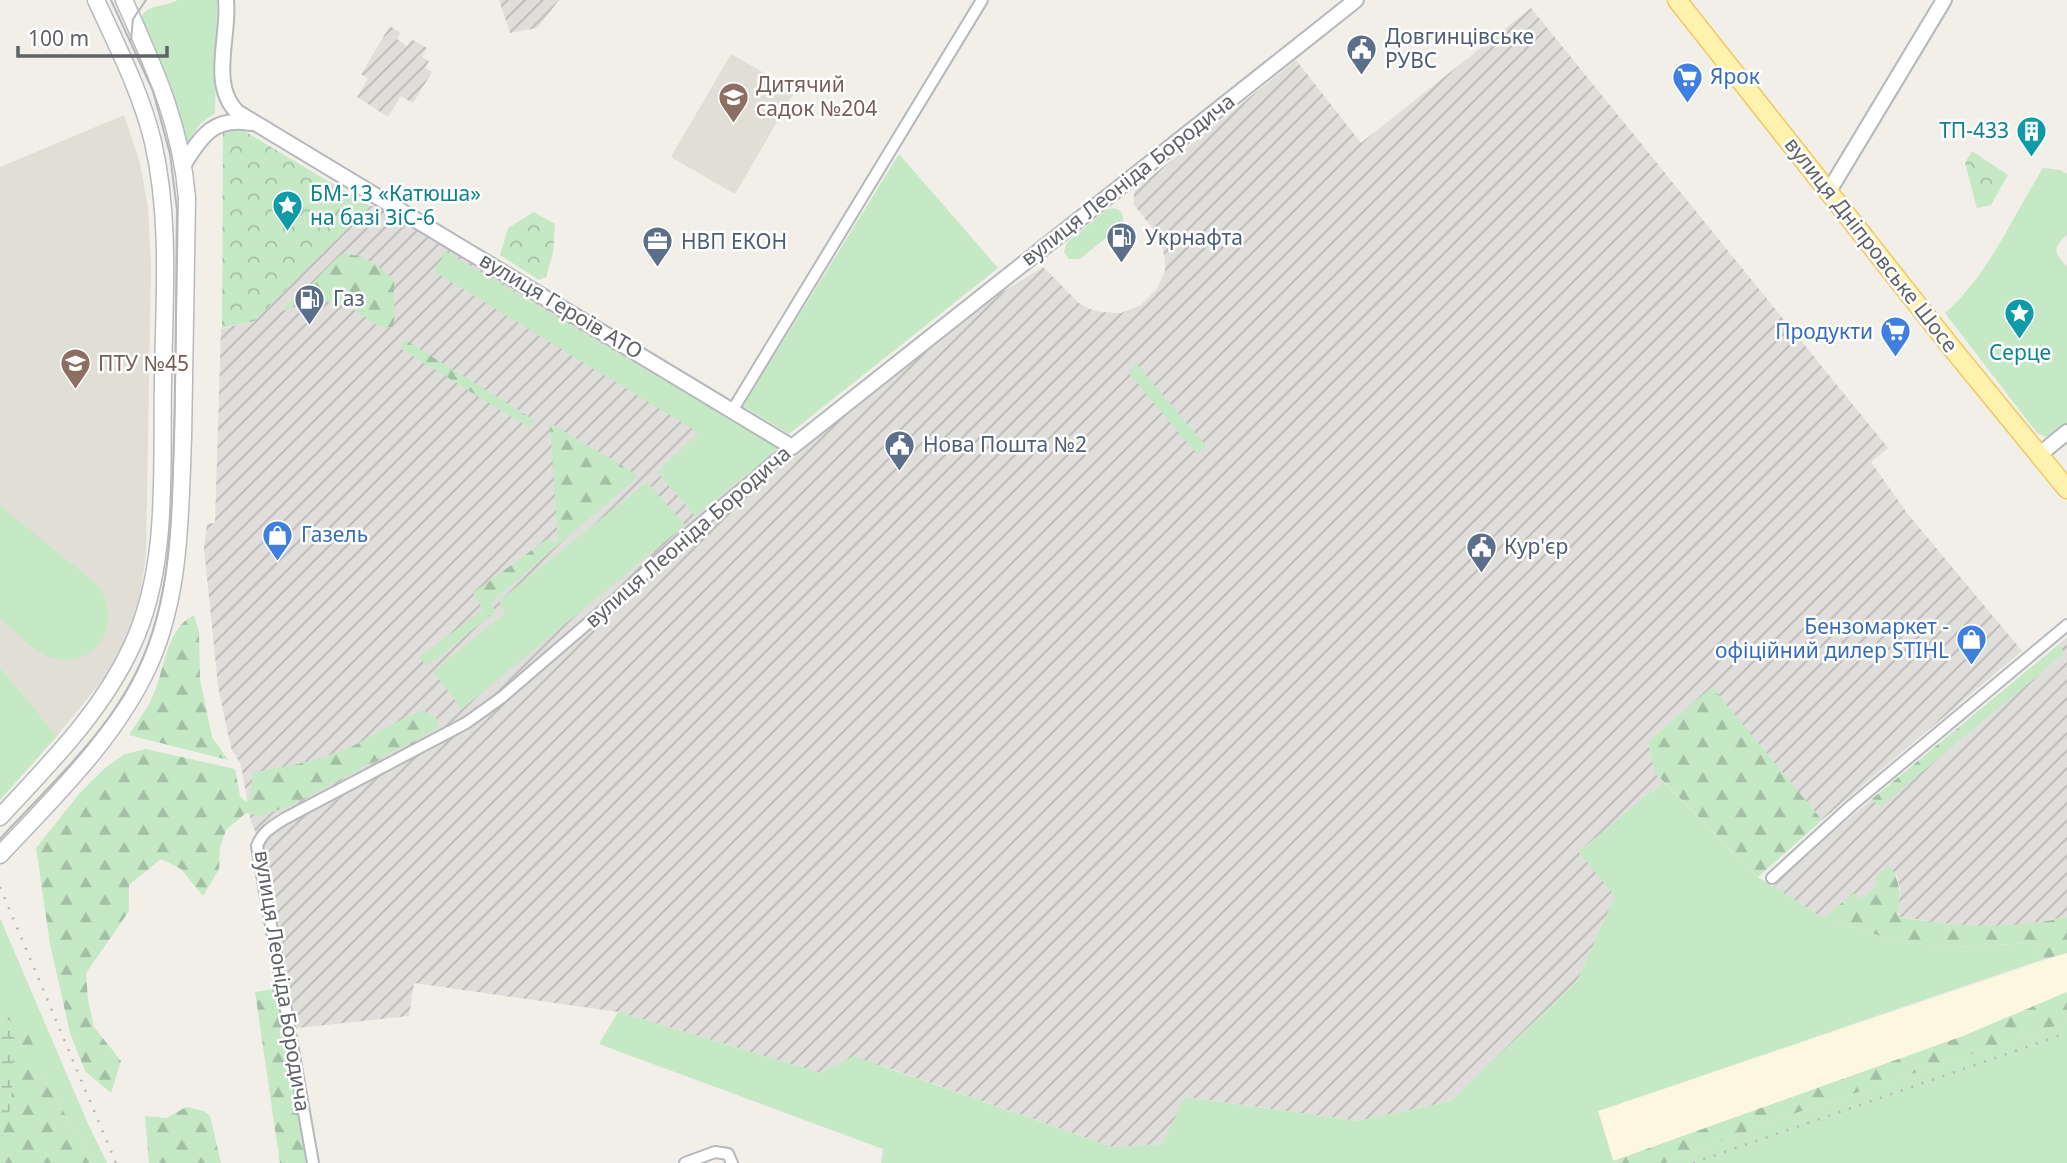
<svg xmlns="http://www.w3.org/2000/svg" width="2067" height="1163" font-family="'Noto Sans',sans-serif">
<defs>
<pattern id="industrial-furrows" width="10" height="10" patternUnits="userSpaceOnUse" patternTransform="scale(1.75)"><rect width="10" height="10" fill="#e0deda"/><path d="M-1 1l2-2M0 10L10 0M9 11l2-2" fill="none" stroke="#b9b8b5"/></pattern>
<pattern id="forest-firs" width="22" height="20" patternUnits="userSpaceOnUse" patternTransform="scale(1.75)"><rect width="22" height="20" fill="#c5e8c5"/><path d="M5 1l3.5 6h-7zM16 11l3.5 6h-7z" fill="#a3c0a4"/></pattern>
<pattern id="wetland-marsh" width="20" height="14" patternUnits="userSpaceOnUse" patternTransform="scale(1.75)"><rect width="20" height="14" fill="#c5e8c5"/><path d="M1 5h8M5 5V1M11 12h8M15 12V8" fill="none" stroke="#a3c0a4"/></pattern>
<pattern id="park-crowns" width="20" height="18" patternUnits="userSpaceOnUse" patternTransform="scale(1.75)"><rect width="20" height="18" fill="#c5e8c5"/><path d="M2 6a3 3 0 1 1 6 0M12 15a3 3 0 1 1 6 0" fill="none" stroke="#a3c0a4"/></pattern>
</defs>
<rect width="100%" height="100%" fill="#f1efe8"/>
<path fill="#fef7e0" d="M2067,953V992L1963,1036L1613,1161L1597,1112Z"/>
<path fill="url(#industrial-furrows)" d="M499,0H559L537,28L510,33Z
M1531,8L1888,448L1871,462L1907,513L2022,651L1822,820L1712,688L1648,742L1655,773L1663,782L1579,852L1616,896L1577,981L1451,1101L1358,1121L1186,1097L1162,1144L1112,1147L883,1066L831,1076L618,1012L414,983L409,1016L288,1029L261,852L265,841L282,822L259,839L251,822L241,765L231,748L218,686L204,548L207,524L215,523L221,329L254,321L370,206L377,205L783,447L730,498L930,336L1043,267L1080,304L1090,309L1100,312L1121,313L1141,305L1156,290L1165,271V260L1161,239L1134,205V194L1137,188L1296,60L1361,143Z
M390,26L400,33L397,39L407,46L411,39L427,48L422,57L429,61L425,68L432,72L413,103L401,96L388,117L357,97L368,79L361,74Z
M2067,637V917L2009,927H1974L1898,917L1900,888L1897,875L1878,885L1860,900L1854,894L1823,918L1773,887L1812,849L1872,799L1879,807L2064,654L2058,645Z"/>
<path fill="#e1ded6" d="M731,54L795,91L735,194L671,157Z
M124,115L140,163L148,207L151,266L146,555L141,591L127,640L109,672L57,736L0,667V167Z"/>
<path fill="#c5e8c5" d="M178,0H217V5L215,113L200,124L185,146L140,21C145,3 164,8 178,0Z
M899,154L998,268L789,434L743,406Z
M2043,168L2060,170L2067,174V235C2051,249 2055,252 2067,267V424L2046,437L2037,433L1945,313C1989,274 2012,218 2043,168Z
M1108,209C1119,206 1126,214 1122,225L1080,259H1069L1064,252L1067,242Z
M445,251L779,448L695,516L657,472L699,433L435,272Z
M1137,364L1206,446L1197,454L1128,372Z
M647,482L685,525L462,709L433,672L506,612L499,601Z
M0,506L94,582C127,615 99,672 52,658C36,654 14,630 0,619Z
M0,667L57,736L0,800Z
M1663,782L1758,877L1823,918L1894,940L1925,944L1955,947L2035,943L2041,960L1598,1111L1614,1163H881L883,1149L599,1044L618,1012L821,1073L853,1056L1112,1147L1162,1144L1185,1097L1357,1121L1451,1101L1577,981L1615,896L1578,852Z
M0,918L88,1124L107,1163H92L89,1152L49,1089L24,1023L0,987Z
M2067,1022V1163H1665L1781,1118Z"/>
<path fill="url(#forest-firs)" d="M342,254C364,254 380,266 395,281C391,297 398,313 392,328C379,328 373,322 362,315C334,296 314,299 283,311C288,301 297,298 304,291C318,279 328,265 342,254Z
M405,340L534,420L529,428L400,348Z
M550,423L639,476L490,603L496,611L427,666L419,657L483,610L473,593L547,539L558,544Z
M194,615L199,632L200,679L212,737L228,760L129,735C136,724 144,713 150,702C165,675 164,629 194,615Z
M2058,645L2065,653L1880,807L1872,799Z
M1712,687L1822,820L1758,877L1655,773L1648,742Z
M425,711L436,718L440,725L431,732L289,806L261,816L246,813L226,830L220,848L219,869L203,896L181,869L161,859L129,885V911L86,973L88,1000L94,1027L121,1061L111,1093L85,1071L70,1033L50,944L36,848L79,794L105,768L125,754L146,749L235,769L240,796L246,802L251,796V785L254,772C288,767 320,760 351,747C369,739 409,712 425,711Z
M1888,864C1902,880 1900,897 1898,917C1958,927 2008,930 2067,917V953L2041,960L2035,943L1955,947L1925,944L1894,940L1823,918L1854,893L1861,899L1878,885L1875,879Z
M0,987L25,1023L49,1089L89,1152L92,1163H0Z
M282,988L313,1163H280L255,992Z
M2067,992V1022L1781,1118L1665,1163H1614L1613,1161L1963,1036Z
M186,1107L204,1111L210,1116L221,1163H149L145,1116L167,1118Z"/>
<path fill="url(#wetland-marsh)" d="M0,1016L13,1022L15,1031L11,1107L0,1144Z"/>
<path fill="url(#park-crowns)" d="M239,128L370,206L254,321L222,328L223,133Z
M1972,151L2008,175L1991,205L1977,208L1965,163Z
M534,212L555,224L553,253L546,277L539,280L500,255L508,228Z"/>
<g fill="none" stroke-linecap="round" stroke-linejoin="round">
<defs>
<path id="minor" d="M732,411L982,0
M1772,878L1852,805L2067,625
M313,1163L257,846C262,832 272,827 284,819L466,723L501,698L623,593L684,537L792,447
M685,1163L715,1152L728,1154L732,1163"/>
<path id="tertiary" d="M226,0C230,35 209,84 237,112L792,447L1356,0
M184,164C201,136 215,116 250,123
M1829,191L1944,0
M2039,455L2067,432"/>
<path id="secondary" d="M0,817C49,764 101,713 132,646C170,564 161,468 163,380C164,300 171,220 153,142C141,92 117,46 96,0
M0,855C55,796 117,737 150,663C181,592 180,513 183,438C185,358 185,278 187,198C181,124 154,67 124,0"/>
<path id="primary" d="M1677,0L1951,347L2067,489"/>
</defs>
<use href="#minor" stroke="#b5b8bc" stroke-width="14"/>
<use href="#tertiary" stroke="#b5b8bc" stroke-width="18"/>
<use href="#secondary" stroke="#b6babf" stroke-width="19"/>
<use href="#primary" stroke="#f2c960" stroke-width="21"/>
<use href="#minor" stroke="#fff" stroke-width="10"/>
<use href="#tertiary" stroke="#fff" stroke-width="14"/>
<use href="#secondary" stroke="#fff" stroke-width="16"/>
<use href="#primary" stroke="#fff2af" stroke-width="18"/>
<path stroke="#b6b7b8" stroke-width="2" d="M131,40L133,19L146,0
M0,839C44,791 102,738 132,681C173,605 171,521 174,438C176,362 176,286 177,210L170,154L153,91L111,0"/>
<path stroke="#b6b7b8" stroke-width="2.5" stroke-dasharray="2 9" stroke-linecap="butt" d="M0,887L116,1163
M1693,1163L2067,1033"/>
</g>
<defs>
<symbol id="civic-pin" viewBox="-11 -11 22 30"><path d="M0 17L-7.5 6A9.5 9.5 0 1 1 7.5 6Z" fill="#5c6f8a" stroke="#fff"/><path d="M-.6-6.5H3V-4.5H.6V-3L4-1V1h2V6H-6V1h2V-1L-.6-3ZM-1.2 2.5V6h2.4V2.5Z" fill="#fff"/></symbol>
<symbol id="supermarket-pin" viewBox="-11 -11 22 30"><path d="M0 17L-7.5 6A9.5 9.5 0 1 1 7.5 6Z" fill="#3f7fe0" stroke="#fff"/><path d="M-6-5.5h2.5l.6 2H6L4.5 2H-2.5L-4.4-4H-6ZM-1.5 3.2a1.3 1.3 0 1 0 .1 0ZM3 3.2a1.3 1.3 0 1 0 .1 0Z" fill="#fff"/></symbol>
<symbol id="school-pin" viewBox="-11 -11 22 30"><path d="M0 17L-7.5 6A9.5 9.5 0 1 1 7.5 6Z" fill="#8d6e63" stroke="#fff"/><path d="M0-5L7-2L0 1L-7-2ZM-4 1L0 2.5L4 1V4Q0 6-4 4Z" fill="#fff"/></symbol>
<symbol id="building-pin" viewBox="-11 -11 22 30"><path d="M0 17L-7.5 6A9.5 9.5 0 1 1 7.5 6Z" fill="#0f9aa8" stroke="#fff"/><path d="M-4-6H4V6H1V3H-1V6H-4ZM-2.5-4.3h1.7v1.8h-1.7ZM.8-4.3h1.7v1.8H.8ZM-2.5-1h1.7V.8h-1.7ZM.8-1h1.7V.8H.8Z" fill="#fff"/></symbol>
<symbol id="sight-pin" viewBox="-11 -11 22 30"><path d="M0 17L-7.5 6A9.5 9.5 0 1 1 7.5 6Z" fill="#0f9aa8" stroke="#fff"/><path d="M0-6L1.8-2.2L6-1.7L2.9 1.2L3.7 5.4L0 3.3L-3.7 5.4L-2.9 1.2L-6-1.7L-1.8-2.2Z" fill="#fff"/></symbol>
<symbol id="fuel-pin" viewBox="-11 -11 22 30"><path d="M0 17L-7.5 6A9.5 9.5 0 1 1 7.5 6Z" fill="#5c6f8a" stroke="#fff"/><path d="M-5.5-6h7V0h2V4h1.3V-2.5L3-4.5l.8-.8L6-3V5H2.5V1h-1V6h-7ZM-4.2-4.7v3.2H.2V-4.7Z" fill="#fff"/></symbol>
<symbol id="office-pin" viewBox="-11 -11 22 30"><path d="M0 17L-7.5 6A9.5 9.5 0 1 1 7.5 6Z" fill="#5c6f8a" stroke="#fff"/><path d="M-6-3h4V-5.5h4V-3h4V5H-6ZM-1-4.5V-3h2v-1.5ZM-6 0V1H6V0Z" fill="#fff"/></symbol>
<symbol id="university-pin" viewBox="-11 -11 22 30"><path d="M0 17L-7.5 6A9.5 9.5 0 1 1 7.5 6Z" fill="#8d6e63" stroke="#fff"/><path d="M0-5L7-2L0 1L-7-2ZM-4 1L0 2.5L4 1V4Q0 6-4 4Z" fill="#fff"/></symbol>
<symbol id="shop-pin" viewBox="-11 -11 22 30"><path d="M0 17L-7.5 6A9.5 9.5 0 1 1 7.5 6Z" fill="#3f7fe0" stroke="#fff"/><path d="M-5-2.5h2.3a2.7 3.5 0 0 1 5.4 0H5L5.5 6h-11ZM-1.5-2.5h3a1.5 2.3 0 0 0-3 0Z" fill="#fff"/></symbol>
</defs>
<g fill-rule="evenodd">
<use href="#civic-pin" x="1344" y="32" width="35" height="47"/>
<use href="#supermarket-pin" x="1670" y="60" width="35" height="47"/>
<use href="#school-pin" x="716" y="80" width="35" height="47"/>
<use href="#building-pin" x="2014" y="114" width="35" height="47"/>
<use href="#sight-pin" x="270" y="188" width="35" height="47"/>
<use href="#fuel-pin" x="1104" y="220" width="35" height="47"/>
<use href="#office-pin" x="640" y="224" width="35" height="47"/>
<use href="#fuel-pin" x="292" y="282" width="35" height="47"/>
<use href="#sight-pin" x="2002" y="296" width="35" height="47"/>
<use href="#supermarket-pin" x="1878" y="314" width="35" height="47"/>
<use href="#university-pin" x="58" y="346" width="35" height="47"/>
<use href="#civic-pin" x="882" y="428" width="35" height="47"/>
<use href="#shop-pin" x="260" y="518" width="35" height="47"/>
<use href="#civic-pin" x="1464" y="530" width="35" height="47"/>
<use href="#shop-pin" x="1954" y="622" width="35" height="47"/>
</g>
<g text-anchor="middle" stroke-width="5" stroke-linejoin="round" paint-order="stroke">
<g font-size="21" fill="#4e5e75" stroke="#fff" text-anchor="start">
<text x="1385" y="44">Довгинцівське<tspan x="1385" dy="24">РУВС</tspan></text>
<text x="1145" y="245">Укрнафта</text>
<text x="681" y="249">НВП ЕКОН</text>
<text x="333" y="306">Газ</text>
<text x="923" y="452">Нова Пошта №2</text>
<text x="1504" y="554">Кур'єр</text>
</g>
<g font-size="21" fill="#366cbe" stroke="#fff" text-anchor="start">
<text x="1710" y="84">Ярок</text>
<text x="1873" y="339" text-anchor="end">Продукти</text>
<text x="301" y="542">Газель</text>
<text x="1949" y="634" text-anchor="end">Бензомаркет -<tspan x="1949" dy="24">офіційний дилер STIHL</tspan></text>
</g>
<g font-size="21" fill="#785e54" stroke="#fff" text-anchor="start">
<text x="756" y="92">Дитячий<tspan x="756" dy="24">садок №204</tspan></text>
<text x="98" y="371">ПТУ №45</text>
</g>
<g font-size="21" fill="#0d838f" stroke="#fff" text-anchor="end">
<text x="2009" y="138">ТП-433</text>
<text x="310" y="201" text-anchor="start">БМ-13 «Катюша»<tspan x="310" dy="24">на базі ЗіС-6</tspan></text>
<text x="2020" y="360" text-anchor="middle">Серце</text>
</g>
<g font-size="21" fill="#5f6368" stroke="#fff">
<text transform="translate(1128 180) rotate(-38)" y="7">вулиця Леоніда Бородича</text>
<text transform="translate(1871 245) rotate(52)" y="7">вулиця Дніпровське Шосе</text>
<text transform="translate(561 306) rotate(31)" y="7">вулиця Героїв АТО</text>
<text transform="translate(688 537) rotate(-41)" y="7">вулиця Леоніда Бородича</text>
<text transform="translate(282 981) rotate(81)" y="7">вулиця Леоніда Бородича</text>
</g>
</g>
<path d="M18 46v10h149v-10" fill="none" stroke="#5f6368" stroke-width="3.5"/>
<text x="28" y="46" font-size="21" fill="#5f6368" stroke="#ffffff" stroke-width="5" paint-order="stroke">100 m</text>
</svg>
